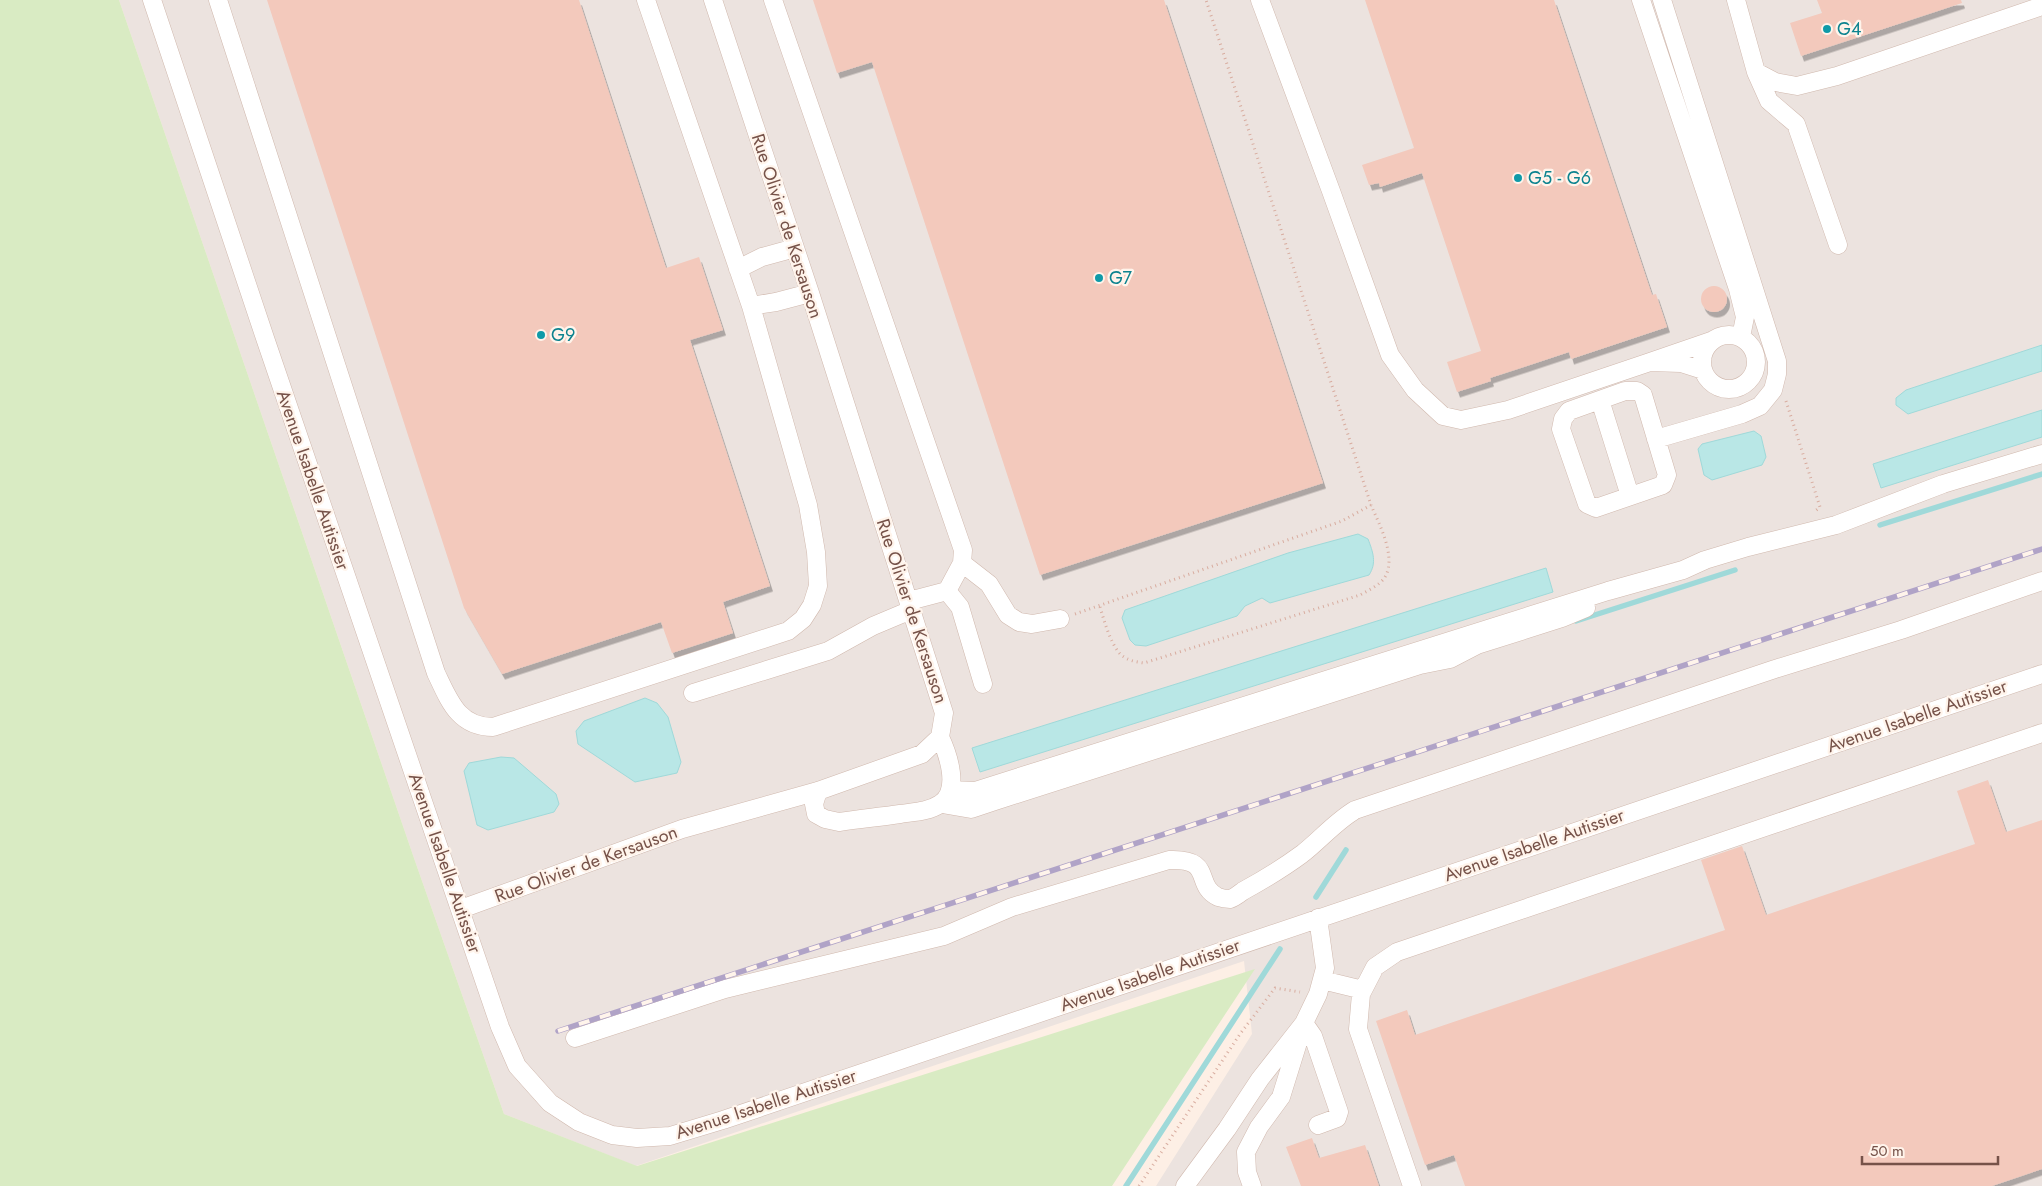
<svg xmlns="http://www.w3.org/2000/svg" width="2042" height="1186" font-family="Jost,sans-serif">
<defs>
<filter id="shadow"><feDropShadow dx="3" dy="5.5" stdDeviation="0" flood-color="#0004"/></filter>
</defs>
<rect width="100%" height="100%" fill="#fdefe5"/>
<path fill="#ece3df" d="M119,0H2042V1186H1156L1252,1034L1244,961L636,1166L504,1114L415,861Z"/>
<path fill="#d9ebc3" d="M0,0H119L415,861L504,1114L637,1166L1255,969L1112,1186H0Z"/>
<path fill="#b9e7e6" stroke="#9fd9d9" d="M2042,345V371L1908,414L1896,405V398L1906,390Z
M2042,410V437L1881,488L1873,464Z
M1754,431L1761,436L1766,457L1762,465L1712,480L1704,475L1698,449L1702,444Z
M1358,534L1368,539C1373,552 1377,563 1369,575L1270,603L1262,598L1245,606L1237,616L1146,646L1135,645L1130,640L1122,618L1125,610L1288,553Z
M1546,568L1553,592L980,772L972,748Z
M645,698L657,703L668,717L681,762L677,773L635,782L578,744L576,731L584,721Z
M501,757L514,758L556,794L559,804L554,812L488,830L477,825L464,771L469,763Z"/>
<g fill="none" stroke-linecap="round" stroke-linejoin="round">
<path stroke="#9fd9d9" stroke-width="5.5" d="M1880,525L2042,474
M1576,621L1735,570
M1316,897L1346,850
M1126,1186L1280,949"/>
</g>
<path fill="#f3c9bc" filter="url(#shadow)" d="M267,0H579L666,268L699,257L723,330L690,340L770,586L723,602L733,633L672,653L661,622L502,674L464,608Z
M813,0H1164L1323,483L1040,575L872,62L837,73Z
M1365,0H1554L1652,295L1656,294L1667,327L1571,359L1569,352L1490,378L1491,381L1457,392L1447,362L1481,351L1422,173L1380,187L1379,183L1369,185L1362,165L1414,148Z
M1817,0H1961L1962,3L1801,56L1790,23L1822,13Z
M1701 299a13 13 0 1 1 26 0a13 13 0 1 1-26 0Z
M1988,780L2006,832L2042,820V1169L1992,1186H1465L1454,1155L1425,1165L1376,1021L1407,1010L1415,1035L1725,930L1701,860L1742,846L1766,915L1975,844L1957,791Z
M1312,1138L1319,1158L1365,1145L1379,1186H1301L1286,1147Z"/>
<g fill="none" stroke-linecap="round" stroke-linejoin="round">
<defs>
<path id="minor" d="M152,0L266,341L500,1027L517,1066L550,1103L579,1122L612,1135L637,1138L670,1136L723,1120L2042,674
M218,0L436,673C449,700 458,727 493,727L788,631L803,619L812,605L818,586L816,552L808,505L751,306L646,0
M773,0L963,550L962,563L947,591
M1260,0L1331,191L1390,355L1415,390L1443,416L1461,420L1508,410L1650,362
M1641,0L1738,289L1745,317L1741,337
M1736,0L1756,72L1775,82L1797,86L1837,76L2042,6
M1756,72L1769,101L1796,124L1838,245
M738,269L762,257L795,248
M751,306L776,302L810,293
M1702 362a27 27 0 1 1 54 0a27 27 0 1 1-54 0Z
M1703,370L1681,363L1650,362L1711,341
M1625,391H1637L1643,395L1667,475L1663,485L1596,508L1587,504L1561,429L1563,419L1569,411Z
M1600,400L1630,496
M1656,439L1742,414L1760,406L1773,390L1777,374V361L1662,0
M962,563L989,584L1008,615L1019,622L1032,624L1060,619
M909,601L947,591L960,607L983,684
M693,693L828,651L873,626L911,610
M950,790L975,791L1608,591L1683,570L1705,560L1748,547L1836,525L1943,484L2042,454
M818,791L814,804L816,814L825,819L839,822C859,819 879,817 900,814C913,812 928,812 940,804C961,791 948,754 940,737
M942,804L971,809L995,801L1420,665L1450,659L1477,645L1562,618L1586,608
M461,909L682,829L818,791L922,754L940,737L944,713L810,293L713,0
M1322,980L1363,990
M575,1038L725,989L944,936L1012,907L1169,860C1215,858 1193,885 1218,897C1221,898 1226,899 1230,899C1234,898 1239,894 1243,891C1263,880 1283,868 1302,854C1320,840 1335,822 1355,810L1775,669L1901,630L2042,581
M1318,1125L1337,1118L1339,1112L1313,1036L1304,1023L1318,994L1325,968L1318,918
M1185,1186L1227,1129L1260,1079L1304,1023L1281,1097L1259,1127L1246,1152L1247,1172L1252,1186
M1412,1186L1358,1029L1361,994L1375,967L1397,952L2042,733"/>
</defs>
<use href="#minor" stroke="#d0b8ad" stroke-width="19"/>
<path stroke="#d8ac9f" stroke-width="3" stroke-dasharray="1 4" stroke-linecap="butt" d="M1786,401L1820,507L1814,512
M1100,607C1104,620 1112,650 1124,657C1130,661 1137,662 1144,663L1360,595C1369,590 1380,585 1385,577C1397,557 1379,524 1371,505L1206,0
M1075,614L1342,521L1371,505
M1139,1186L1240,1034L1275,988L1300,992"/>
<use href="#minor" stroke="#fff" stroke-width="18"/>
<defs>
<path id="rail" d="M558,1031L2042,549"/>
</defs>
<use href="#rail" stroke="#b0a3c7" stroke-width="5.5"/>
<use href="#rail" stroke="#fff4eb" stroke-width="4" stroke-dasharray="11" stroke-linecap="butt"/>
</g>
<g fill="#0f9aa8" stroke="#fff4eb" stroke-width="2">
<circle cx="1827" cy="29" r="5"/>
<circle cx="1518" cy="178" r="5"/>
<circle cx="1099" cy="278" r="5"/>
<circle cx="541" cy="335" r="5"/>
</g>
<g text-anchor="middle" stroke-width="4.5" stroke-linejoin="round" paint-order="stroke">
<g font-size="18" fill="#0d838f" stroke="#fff4eb" text-anchor="start">
<text x="1837" y="35">G4</text>
<text x="1528" y="184">G5 - G6</text>
<text x="1109" y="284">G7</text>
<text x="551" y="341">G9</text>
</g>
<g font-size="18" fill="#765249" stroke="#fff4eb">
<text transform="translate(787 226) rotate(72)" y="6">Rue Olivier de Kersauson</text>
<text transform="translate(313 480) rotate(71)" y="6">Avenue Isabelle Autissier</text>
<text transform="translate(912 611) rotate(72)" y="6">Rue Olivier de Kersauson</text>
<text transform="translate(1917 716) rotate(-19)" y="6">Avenue Isabelle Autissier</text>
<text transform="translate(1534 845) rotate(-19)" y="6">Avenue Isabelle Autissier</text>
<text transform="translate(445 863) rotate(71)" y="6">Avenue Isabelle Autissier</text>
<text transform="translate(586 864) rotate(-20)" y="6">Rue Olivier de Kersauson</text>
<text transform="translate(1150 975) rotate(-19)" y="6">Avenue Isabelle Autissier</text>
<text transform="translate(766 1104) rotate(-18)" y="6">Avenue Isabelle Autissier</text>
</g>
</g>
<path d="M1862 1156v8h136v-8" fill="none" stroke="#765249" stroke-width="2.5"/>
<text x="1870" y="1156" font-size="15" fill="#765249" stroke="#fff4eb" stroke-width="4" paint-order="stroke">50 m</text>
</svg>
